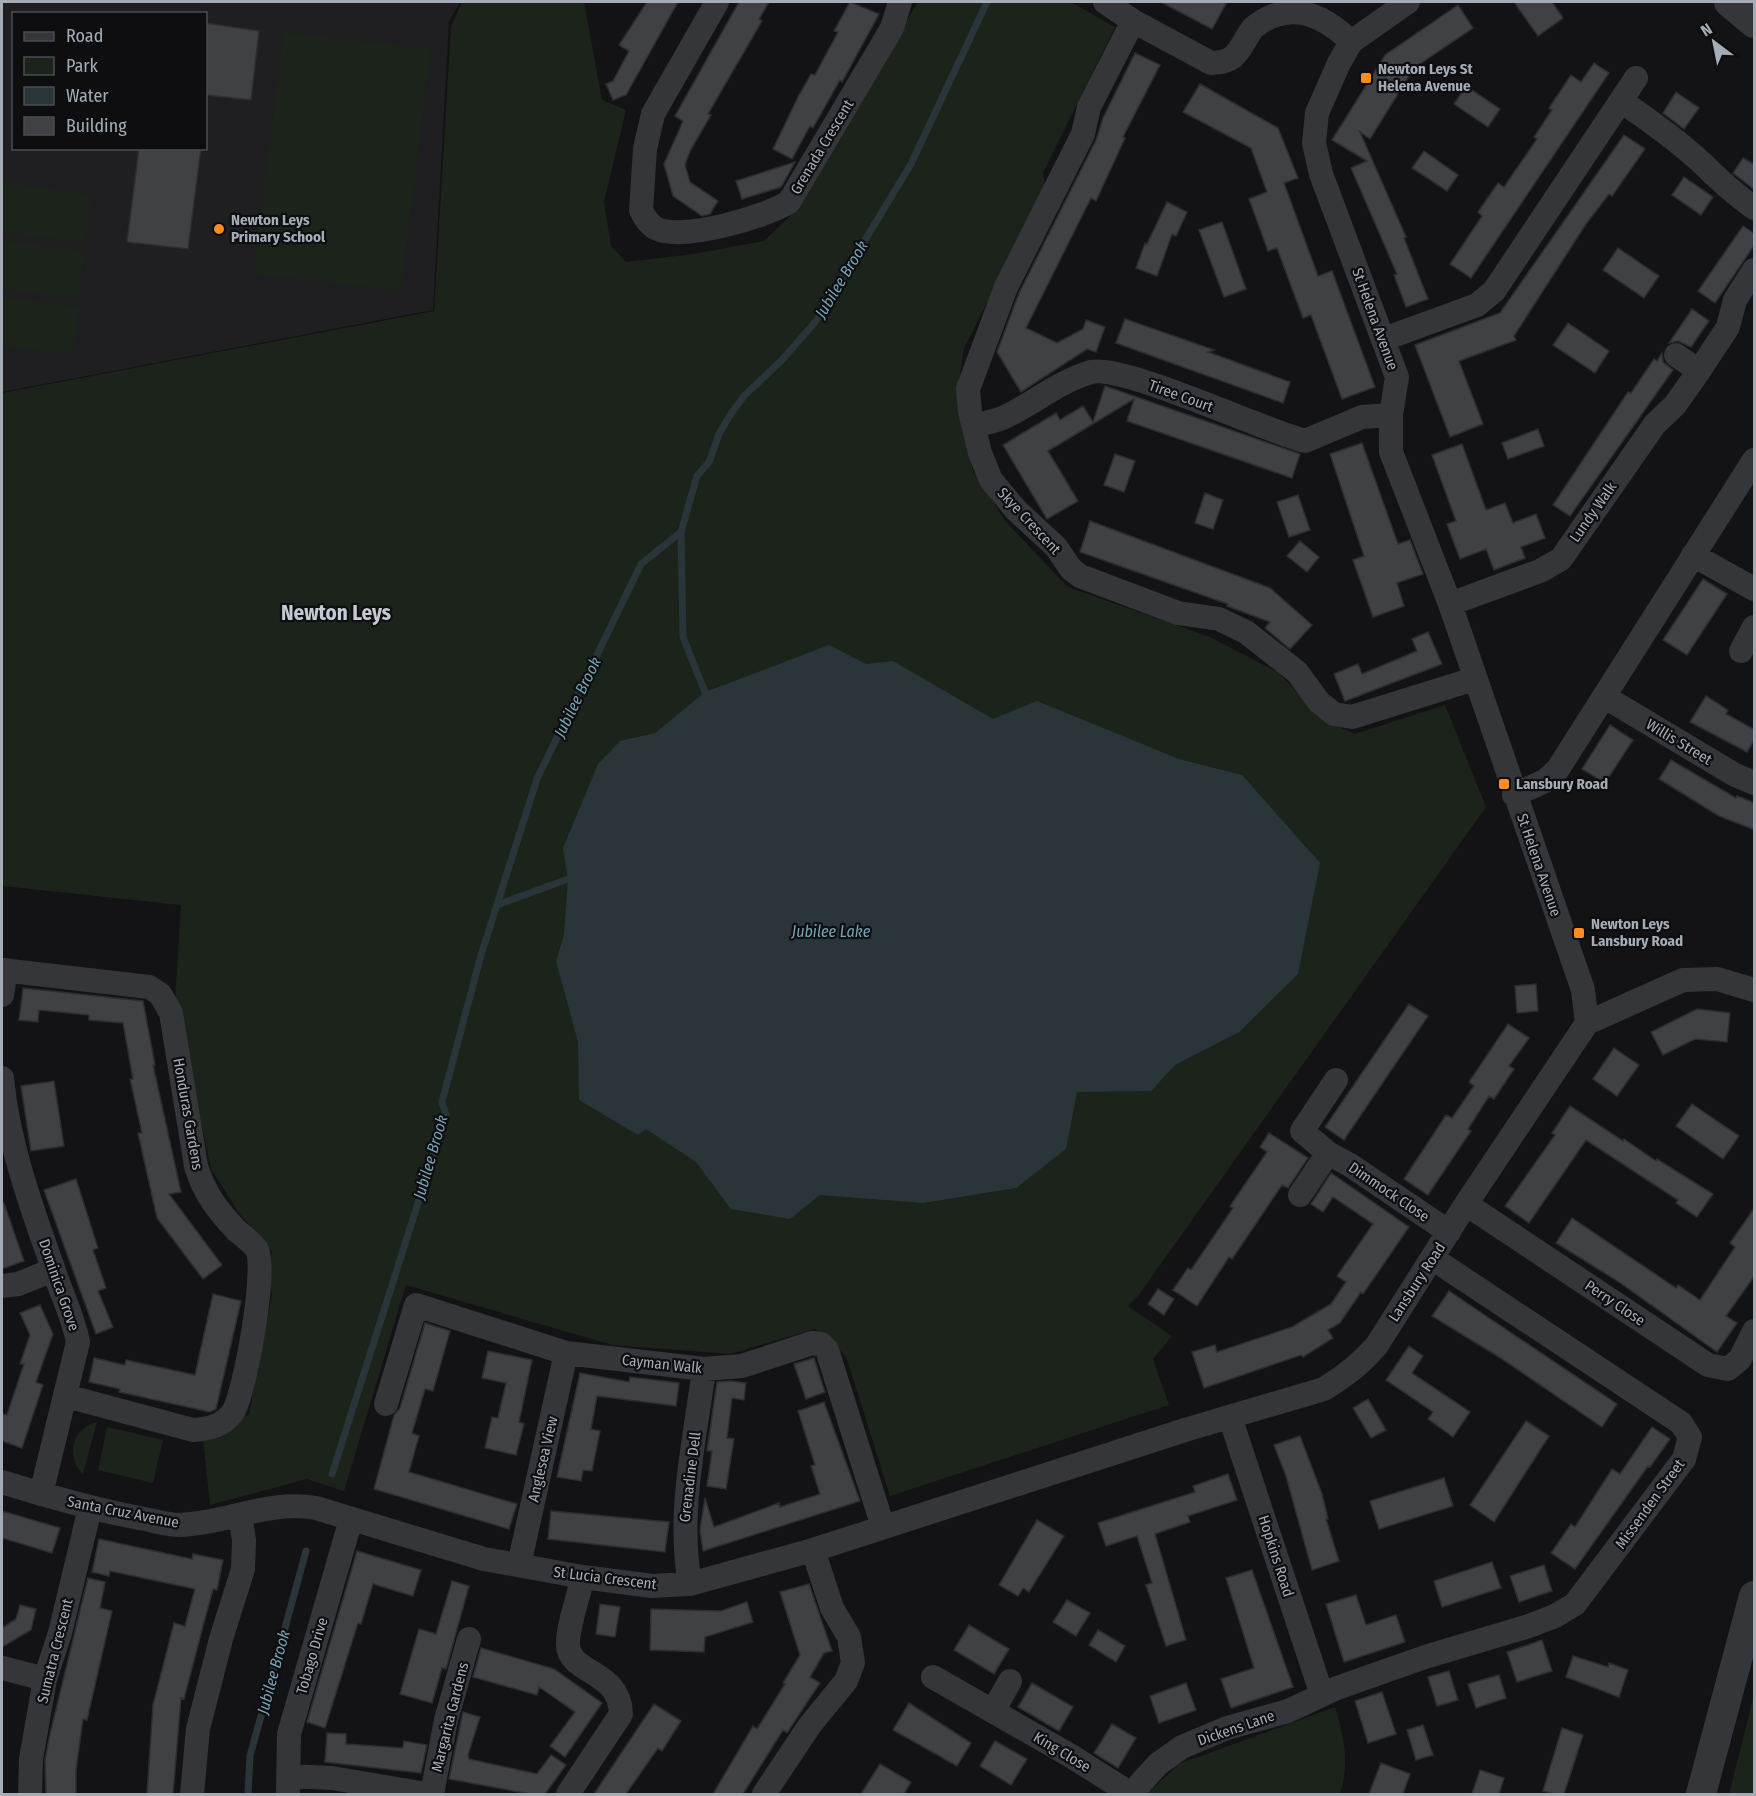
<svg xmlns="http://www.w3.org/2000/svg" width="1756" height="1796" font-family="'Fira Sans Condensed',sans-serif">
<rect width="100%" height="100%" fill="#131315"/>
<path fill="#1f1f22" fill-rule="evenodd" d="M2,2H460L449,22L433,310L2,392ZM14,14H206V148H14Z"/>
<path fill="#1b231b" d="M462,2H584L602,100L626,110L604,202L611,246L626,262L693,254L764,241L791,215L918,2H1071L1115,27L1043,173L1045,187L964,348L957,395L962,430L973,471L1006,522L1068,587L1210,637L1279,673L1323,720L1355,734L1445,705L1486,807L1138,1296L1128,1306L1172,1336L1153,1359L1169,1405L890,1496L846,1356L815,1329L730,1354L612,1345L406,1285L344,1491L307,1479L210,1505L203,1439L249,1414L272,1294C266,1279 269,1268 272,1252L239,1213L211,1169L175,1001L181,905L2,886V393L434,311L451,26Z
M283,32L431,49L401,291L254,274Z
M2,182L92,195L86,243L2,232Z
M2,240L85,251L78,300L2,289Z
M2,296L79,307L73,355L2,346Z
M97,1422L83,1474C65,1456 72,1428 97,1422Z
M107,1427L163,1440L153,1483L98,1470Z
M1754,1695V1794H1729Z
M1335,1707C1344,1738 1350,1762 1340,1794H1147L1179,1764Z"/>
<path fill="#293539" d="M829,645L866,664L893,661L993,719L1037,701L1179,759L1242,775L1320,863L1298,974L1239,1032L1175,1065L1151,1091L1077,1092L1066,1149L1016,1188L923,1203L820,1195L790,1219L731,1209L696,1162L646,1129L638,1135L579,1100L578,1042L556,961L564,935L568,879L563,848L598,764L620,741L655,733L705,692Z"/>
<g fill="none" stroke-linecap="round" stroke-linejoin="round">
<path stroke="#293539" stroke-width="7" d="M681,532L683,637L705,692
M497,905L568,879
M332,1474L446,1115L442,1102L481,955L537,779L641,564L681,532L697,476L709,462L719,434L730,415L744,396L782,360L816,321L911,164L987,2
M248,1794L250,1756L306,1551"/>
</g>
<path fill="#3f4145" stroke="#2d2e31" stroke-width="1.5" d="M647,2H678L626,95L613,100L606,84L613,81L629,51L619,45Z
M739,2H769L759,19L762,21L708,114L711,115L690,151L685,165L690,182L718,201L710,214L702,216L673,196L664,164L683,121L675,116Z
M850,2L879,14L842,82L840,80L813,128L810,126L792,159L773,149L798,97L811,74L815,75L838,32L834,31Z
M1161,2H1227L1212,29Z
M1514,2H1552L1563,18L1538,36Z
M1458,5L1473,28L1414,68L1370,139L1360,132L1406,237L1404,238L1428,299L1406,307L1394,275L1397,274L1351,168L1367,161L1332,140L1385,55Z
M206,23L259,31L251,100L206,95Z
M1135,53L1160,65L1123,137L1125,138L1096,201L1091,198L1026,328L1057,343L1083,329L1086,320L1105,327L1096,352L1087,349L1021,392L997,352L1019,293L1096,140L1103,118Z
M1594,63L1609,73L1471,278L1450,264L1482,216L1478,212L1498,183L1504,187L1537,139L1534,137L1552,110L1549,108L1571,75L1581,82Z
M1200,84L1278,128L1298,178L1284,183L1318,276L1332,271L1375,387L1342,399L1311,315L1303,318L1277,248L1268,251L1249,199L1267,192L1251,148L1183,112Z
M1466,86L1500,109L1488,127L1454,104Z
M1676,92L1699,108L1684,129L1663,113Z
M1624,135L1645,149L1612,196L1609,194L1586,224L1514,336L1516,340L1459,361L1483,424L1450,437L1415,345L1500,313Z
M139,148H201L188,249L127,242Z
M1424,151L1458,175L1447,191L1412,168Z
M1743,158L1755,165V190L1733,173Z
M795,162L781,187L742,199L736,181Z
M1684,177L1713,197L1701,215L1672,195Z
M1167,202L1187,212L1176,236L1172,234L1157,276L1136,268L1145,243L1147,244Z
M1222,222L1246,289L1224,297L1199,230Z
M1743,226L1755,234V244L1715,303L1698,291Z
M1618,248L1659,276L1644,298L1603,270Z
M1692,309L1709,321L1691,347L1678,341L1669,343Z
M1125,319L1214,350L1208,352L1290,382L1283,403L1116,343Z
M1568,323L1609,351L1595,373L1553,345Z
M1662,353L1663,362L1673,370L1570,516L1553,505L1628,392L1631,393L1654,359L1657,361Z
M1105,386L1300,454L1292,478L1127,421L1134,399L1048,451L1078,501L1047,519L1003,445L1056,413L1060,420L1083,406L1093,422Z
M1538,429L1544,446L1508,459L1502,443Z
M1362,443L1398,544L1410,540L1423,574L1397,583L1404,606L1373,617L1353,560L1364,556L1330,454Z
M1462,444L1486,510L1505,503L1513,523L1536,514L1545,538L1521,547L1525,558L1494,570L1486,549L1460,559L1447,524L1456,521L1432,455Z
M1115,454L1135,461L1124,492L1104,485Z
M1205,493L1223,500L1213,529L1195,523Z
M1298,495L1310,530L1289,537L1277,502Z
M1090,521L1270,588L1312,625L1290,649L1265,628L1270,622L1227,606L1228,604L1080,552Z
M1300,541L1319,557L1307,572L1287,556Z
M1703,579L1727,594L1687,655L1663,640Z
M1428,632L1442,664L1345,701L1334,674L1358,664L1362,674L1417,651L1412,639Z
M1706,696L1728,710L1726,714L1755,730V739L1747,752L1690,722Z
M1610,725L1633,740L1605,783L1582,769Z
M1671,760L1736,798L1737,796L1755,803V830L1719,816L1659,779Z
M1536,984L1538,1011L1517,1013L1515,986Z
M23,988L143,1001L155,1065H153L181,1192L169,1194L222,1265L203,1279L157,1218L138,1133H142L130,1079H133L123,1023L89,1020V1015L39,1010L38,1022L19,1020Z
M1409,1004L1428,1016L1344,1140L1325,1127Z
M1697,1009L1730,1013L1727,1042L1695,1039L1663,1055L1651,1032Z
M1508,1024L1529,1038L1509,1066L1514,1069L1494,1099L1489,1096L1468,1129L1471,1131L1428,1195L1404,1179L1446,1115L1452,1118L1474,1086L1469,1082Z
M1614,1048L1639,1065L1617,1096L1593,1079Z
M54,1081L64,1146L31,1151L21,1086Z
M1692,1104L1739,1136L1723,1159L1676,1126Z
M1570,1106L1623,1141L1624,1139L1656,1161L1657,1159L1713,1194L1697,1217L1676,1203L1678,1200L1586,1140L1529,1223L1505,1206L1555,1135L1552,1133Z
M1269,1133L1308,1158L1288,1188L1282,1185L1232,1259L1229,1257L1197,1306L1173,1290L1188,1268L1191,1270L1233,1208L1230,1206L1267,1152L1260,1147Z
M1331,1173L1409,1227L1363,1294L1361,1292L1340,1323L1328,1330L1333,1338L1303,1357L1301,1355L1204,1388L1192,1352L1215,1345L1217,1352L1292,1327L1331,1304L1346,1282L1337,1276L1373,1224L1333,1197L1323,1212L1311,1204Z
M76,1179L98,1248L93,1250L106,1288L98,1291L113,1327L96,1334L44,1190Z
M4,1203L24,1261L2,1269V1204Z
M1755,1207V1275L1726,1316L1737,1323L1717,1352L1619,1282L1556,1243L1572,1218L1676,1288L1678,1285L1700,1300L1735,1247L1730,1243Z
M1158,1289L1174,1299L1164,1315L1148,1304Z
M1449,1291L1617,1404L1602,1427L1499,1357L1432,1316Z
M213,1294L241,1301L216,1409L210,1412L119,1392L120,1389L89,1382L94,1358L125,1365L126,1360L195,1375Z
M40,1305L53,1334L36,1382L43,1385L22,1448L2,1441V1414L7,1415L24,1364H20L30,1335L20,1313Z
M425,1323L450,1331L433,1391L425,1389L412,1433L419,1436L409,1472L517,1504L509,1529L374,1489L394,1415L400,1408Z
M1409,1346L1423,1356L1412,1373L1470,1412L1453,1437L1428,1419L1433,1412L1386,1380Z
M488,1351L532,1360L519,1422L524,1424L516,1455L485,1448L492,1417L498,1418L506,1383L482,1378Z
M814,1358L825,1392L806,1399L794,1364Z
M580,1373L629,1382L630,1377L679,1383L676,1406L597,1396L591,1429L600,1431L592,1471L583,1470L581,1481L557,1477Z
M730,1381L746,1383L744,1400L732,1398L727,1438L734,1439L726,1489L707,1486L712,1451H707L717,1382Z
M1368,1399L1386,1430L1371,1438L1353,1408Z
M824,1402L860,1501L703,1551L700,1530L705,1498L714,1527L779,1503L780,1507L820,1494L811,1466L815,1465L798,1411Z
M1526,1421L1549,1436L1494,1522L1470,1505Z
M1652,1427L1670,1439L1650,1467L1648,1466L1575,1569L1551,1553L1571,1524L1575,1527L1612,1469L1620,1474Z
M1300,1436L1322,1494L1328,1519H1326L1339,1561L1312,1570L1286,1476L1274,1445Z
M1228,1474L1237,1500L1188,1516L1190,1522L1155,1534L1186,1640L1166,1646L1146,1585L1152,1583L1137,1536L1106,1546L1098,1523L1195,1492L1193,1486Z
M1444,1478L1453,1506L1379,1529L1370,1501Z
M2,1511L60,1528L52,1553L2,1538Z
M551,1511L669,1522L665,1552L548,1539Z
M1037,1520L1064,1536L1029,1592L1023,1588L1018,1596L999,1585Z
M99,1539L192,1559L193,1554L223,1560L217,1590L213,1589L202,1630L184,1699L181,1698L173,1794H147L153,1705L174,1623L185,1626L195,1589L110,1571L109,1576L92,1572Z
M357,1551L421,1570L413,1596L373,1584L361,1624L358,1623L325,1728L307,1722Z
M1492,1562L1501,1588L1442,1607L1434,1581Z
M1544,1565L1552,1591L1519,1602L1510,1576Z
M1252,1570L1293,1687L1231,1708L1221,1679L1254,1668L1226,1578Z
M88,1578L105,1582L100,1608L112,1611L87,1720L83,1719L76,1770V1794H46L45,1760L50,1734Z
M452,1581L469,1586L446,1669L442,1668L432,1703L400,1694L419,1629L436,1634Z
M809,1584L832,1651L824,1653L810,1677L820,1683L787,1733L783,1730L743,1794H713L753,1726L757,1729L785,1684L783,1683L800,1655L780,1592Z
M1356,1595L1366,1625L1396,1615L1405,1642L1344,1662L1326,1604Z
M1067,1600L1090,1613L1076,1636L1053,1622Z
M747,1602L753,1622L705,1637L704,1652L650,1650L651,1609L721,1611Z
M600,1604L620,1607L615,1637L596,1634Z
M20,1605L36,1609L31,1630L2,1647V1628L16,1619Z
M969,1625L1009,1649L994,1674L954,1650Z
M1098,1630L1125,1646L1116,1662L1089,1645Z
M1542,1640L1552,1671L1517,1682L1507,1652Z
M481,1648L554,1669L602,1703L565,1757L550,1746L575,1712L539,1687L537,1695L473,1677Z
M1573,1656L1608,1667L1609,1663L1628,1670L1619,1697L1566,1677Z
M1449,1671L1458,1700L1437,1706L1428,1677Z
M1499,1675L1506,1698L1476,1708L1468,1684Z
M1032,1683L1073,1707L1059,1731L1018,1707Z
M1186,1683L1196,1710L1159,1723L1150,1696Z
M1382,1692L1396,1734L1368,1743L1355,1701Z
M909,1703L971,1743L957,1766L893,1730Z
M654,1704L681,1721L662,1751L658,1748L626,1794H594Z
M463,1712L480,1717L468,1755L469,1759L537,1774L551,1755L566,1765L545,1794H530L449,1779Z
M1112,1724L1136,1738L1118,1768L1094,1753Z
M1423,1725L1433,1755L1416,1760L1407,1730Z
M1562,1728L1583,1735L1564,1794H1555L1543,1791Z
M327,1733L346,1734V1744L403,1748L404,1741L427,1745L421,1773L325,1762Z
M995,1741L1027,1759L1011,1785L980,1766Z
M1381,1763L1410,1774L1403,1794H1369Z
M880,1764L911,1782L904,1794H861Z
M1480,1770L1504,1778L1499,1794H1472Z"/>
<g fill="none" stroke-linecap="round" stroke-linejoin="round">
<path stroke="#34363a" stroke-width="24" d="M717,2L653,114L645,149L641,210C644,217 648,223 655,228C681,242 765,217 789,202L892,28L900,2
M1105,2L1133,21L1211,63C1240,62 1238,48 1253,28C1287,0 1321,12 1351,42
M1408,2L1351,42L1339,63L1317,113L1314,143L1321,174L1397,377L1391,415V452L1450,604L1583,990L1587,1023
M1133,21L1089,107L1083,134L1006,287L968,389L970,412L980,453L991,480L1016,510L1056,547L1071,569L1080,576L1178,613L1219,619L1246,632L1297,672L1319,702L1334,714L1352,717L1474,679
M1621,101C1649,120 1677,140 1702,163C1720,181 1733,193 1754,208
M1384,339L1477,305L1494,291L1636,78
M1676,355L1699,371
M974,426C984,423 996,421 1005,417C1034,403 1060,381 1091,372C1123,364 1263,430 1305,441L1362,417L1391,415
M1693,555L1754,589
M1450,604L1540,571L1561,559L1655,424L1675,405L1699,371L1728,327L1735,300L1754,270
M1741,651L1754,627
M1605,697L1735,775L1754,783
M1514,795L1545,781L1558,769L1754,460
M2,970L149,987L160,994L171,1013L196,1166C204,1193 218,1211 237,1231C243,1236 253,1243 257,1250C267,1269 245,1393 233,1412C223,1426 209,1429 193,1430L66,1396
M2,995L6,970
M2,1078C8,1143 31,1206 53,1268C61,1293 73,1316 78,1342L41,1494
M1336,1080L1302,1131L1328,1153L1350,1165L1449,1232
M1300,1195L1328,1153
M1466,1204L1708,1365L1728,1369L1740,1359L1754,1331
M2,1286L18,1284L53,1270
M386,1404L416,1305L566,1353L704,1369L742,1366L812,1343L821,1344L827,1350L883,1527
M1230,1417L1322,1695
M2,1482C47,1496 92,1509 139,1518C152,1520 167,1525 180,1525C228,1523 268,1500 316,1508L484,1559L583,1577L652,1586L690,1584L813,1550L1185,1430L1324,1389C1345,1376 1361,1364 1377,1345L1466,1204L1587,1023L1683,980L1717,979L1754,990
M519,1565L566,1353
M690,1584C677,1513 695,1440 704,1369
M2,1668L45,1679
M933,1677L1071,1756L1131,1794
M993,1711L1010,1681
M290,1776L332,1778L426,1794
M30,1794L31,1759L45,1679L60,1633L90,1508
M192,1794L198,1729L221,1639L243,1569L244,1540L240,1515
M288,1794L289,1734L351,1519
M432,1794L446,1720L469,1639
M568,1794L621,1714C620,1670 569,1674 568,1645C567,1630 579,1593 583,1577
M764,1794L810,1725L846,1681L853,1663L849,1637L832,1608L813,1550
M1131,1794L1158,1764L1182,1747L1227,1728L1288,1711L1337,1688L1425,1657L1529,1626L1555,1616L1575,1604L1684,1459L1690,1437L1681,1423L1432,1258"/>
<path stroke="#34363a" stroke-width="30" d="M1729,2L1754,23
M1701,1794L1754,1596"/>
</g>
<g fill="#fc8d23" stroke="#0e0e10" stroke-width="2">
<rect x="1360" y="72" width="12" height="12" rx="3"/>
<circle cx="219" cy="229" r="6"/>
<rect x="1498" y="778" width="12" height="12" rx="3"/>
<rect x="1573" y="927" width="12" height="12" rx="3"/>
</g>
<g text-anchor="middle" stroke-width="4.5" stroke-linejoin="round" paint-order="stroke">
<g font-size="15" font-weight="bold" fill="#a4adb6" stroke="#0e0e10" text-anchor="start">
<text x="1378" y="74">Newton Leys St<tspan x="1378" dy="17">Helena Avenue</tspan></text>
<text x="231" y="225">Newton Leys<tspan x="231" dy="17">Primary School</tspan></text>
<text x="1516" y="789">Lansbury Road</text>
<text x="1591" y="929">Newton Leys<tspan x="1591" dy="17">Lansbury Road</tspan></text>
</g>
<g font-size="15" fill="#a4adb6" stroke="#0e0e10">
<text transform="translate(822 147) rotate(-59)" y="5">Grenada Crescent</text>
<text transform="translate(1375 319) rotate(70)" y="5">St Helena Avenue</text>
<text transform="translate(1181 396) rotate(20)" y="5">Tiree Court</text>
<text transform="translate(1593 512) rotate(-55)" y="5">Lundy Walk</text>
<text transform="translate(1029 521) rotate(47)" y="5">Skye Crescent</text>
<text transform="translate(1679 742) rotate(31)" y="5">Willis Street</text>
<text transform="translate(1539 865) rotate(71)" y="5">St Helena Avenue</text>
<text transform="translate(188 1114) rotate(80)" y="5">Honduras Gardens</text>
<text transform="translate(1389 1192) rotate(34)" y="5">Dimmock Close</text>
<text transform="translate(1417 1282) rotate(-57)" y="5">Lansbury Road</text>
<text transform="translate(59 1285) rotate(71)" y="5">Dominica Grove</text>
<text transform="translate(1615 1303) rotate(34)" y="5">Perry Close</text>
<text transform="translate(662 1364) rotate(6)" y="5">Cayman Walk</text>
<text transform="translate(543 1459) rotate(-77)" y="5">Anglesea View</text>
<text transform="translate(690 1477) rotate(-83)" y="5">Grenadine Dell</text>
<text transform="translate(1650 1504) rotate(-54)" y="5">Missenden Street</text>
<text transform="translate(123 1512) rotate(11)" y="5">Santa Cruz Avenue</text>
<text transform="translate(1276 1556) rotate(72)" y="5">Hopkins Road</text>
<text transform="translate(605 1578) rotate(7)" y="5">St Lucia Crescent</text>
<text transform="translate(55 1651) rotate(-76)" y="5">Sumatra Crescent</text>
<text transform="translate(312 1656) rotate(-74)" y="5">Tobago Drive</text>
<text transform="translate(450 1717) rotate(-76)" y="5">Margarita Gardens</text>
<text transform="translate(1236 1728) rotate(-19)" y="5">Dickens Lane</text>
<text transform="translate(1062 1752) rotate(31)" y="5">King Close</text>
</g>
<g font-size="16" font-style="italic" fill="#78a3b4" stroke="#0e0e10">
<text transform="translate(841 279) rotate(-59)" y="6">Jubilee Brook</text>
<text transform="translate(577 697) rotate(-64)" y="6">Jubilee Brook</text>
<text x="831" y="937">Jubilee Lake</text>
<text transform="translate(430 1157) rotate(-74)" y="6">Jubilee Brook</text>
<text transform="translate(273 1672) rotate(-75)" y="6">Jubilee Brook</text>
</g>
<g font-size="21" font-weight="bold" fill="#c5cbd2" stroke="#0e0e10">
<text x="336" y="620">Newton Leys</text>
</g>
</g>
<rect width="1756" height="1796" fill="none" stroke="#a4adb6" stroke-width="6"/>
<rect x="12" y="12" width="195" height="138" fill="#0e0e10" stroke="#4a4e52" stroke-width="1.5"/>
<rect x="24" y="32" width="30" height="9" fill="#34363a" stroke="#4a4e52" stroke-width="1.5"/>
<text x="66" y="42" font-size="18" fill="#a4adb6">Road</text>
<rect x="24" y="57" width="30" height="18" fill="#1b231b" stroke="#4a4e52" stroke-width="1.5"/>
<text x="66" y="72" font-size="18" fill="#a4adb6">Park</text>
<rect x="24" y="87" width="30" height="18" fill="#293539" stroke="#4a4e52" stroke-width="1.5"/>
<text x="66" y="102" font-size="18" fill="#a4adb6">Water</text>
<rect x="24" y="117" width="30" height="18" fill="#3f4145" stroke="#4a4e52" stroke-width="1.5"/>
<text x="66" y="132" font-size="18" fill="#a4adb6">Building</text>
<g transform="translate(1714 42) rotate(328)" stroke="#0e0e10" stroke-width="4.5" paint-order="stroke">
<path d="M0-4.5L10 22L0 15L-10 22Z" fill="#a4adb6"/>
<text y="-9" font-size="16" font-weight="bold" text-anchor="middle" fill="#a4adb6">N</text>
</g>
</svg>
